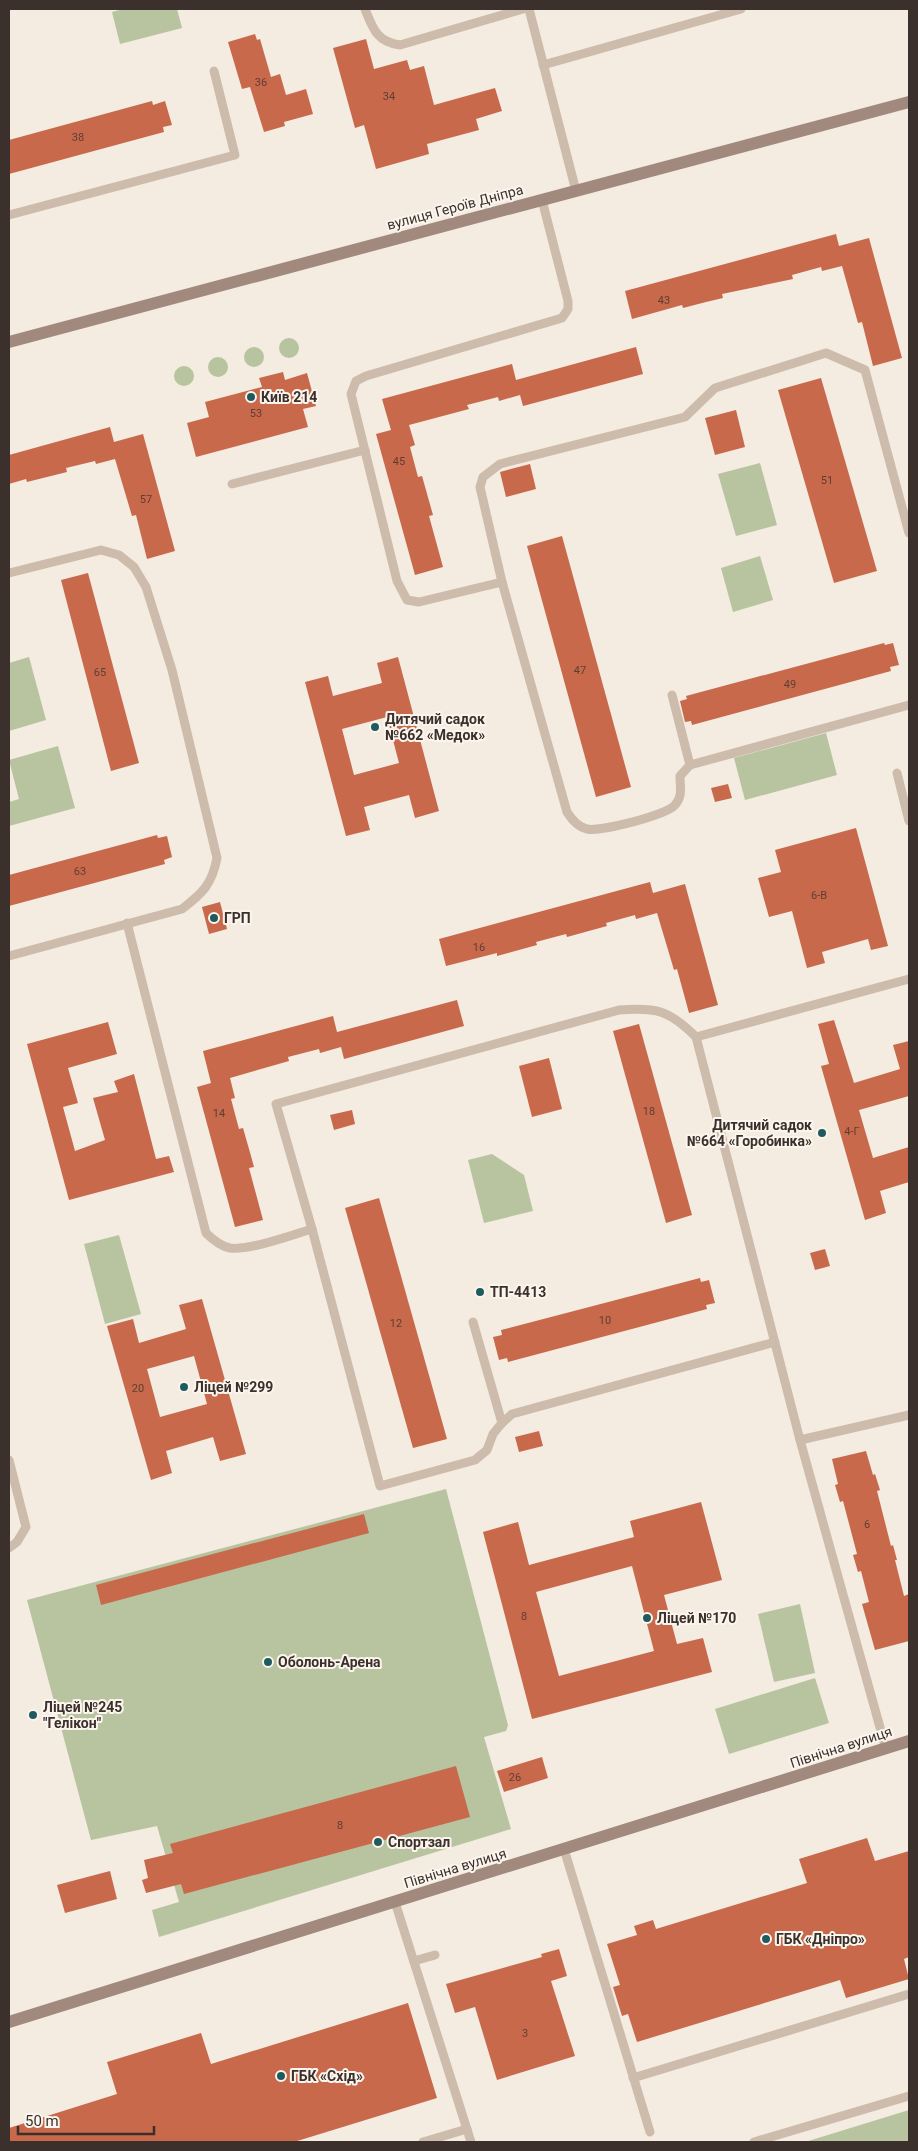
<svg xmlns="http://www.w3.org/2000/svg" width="918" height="2151" font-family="Roboto,sans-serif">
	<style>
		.green { fill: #b8c4a0 }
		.building { fill: #c8694b; fill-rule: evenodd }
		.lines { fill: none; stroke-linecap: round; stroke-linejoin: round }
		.lane { stroke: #cdbbac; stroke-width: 9 }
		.secondary { stroke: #a18a7d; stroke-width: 12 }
		.poi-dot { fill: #1f5a5e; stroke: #fbf5ee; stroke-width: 2 }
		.labels { text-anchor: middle; stroke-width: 4; stroke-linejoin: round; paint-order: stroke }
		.number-label { font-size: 11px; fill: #5e3e33 }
		.street-label { font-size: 14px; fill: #3b302b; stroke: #fbf5ee }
		.poi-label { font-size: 14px; font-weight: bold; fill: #3b302b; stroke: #fbf5ee; text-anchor: start }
	</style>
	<rect width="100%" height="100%" fill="#f4ebe1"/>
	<g class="green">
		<polygon points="123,9 177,9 182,28 120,44 112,12"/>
		<circle cx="289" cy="348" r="10"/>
		<circle cx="254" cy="357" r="10"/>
		<circle cx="218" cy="367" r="10"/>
		<circle cx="184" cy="376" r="10"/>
		<polygon points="760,463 777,525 736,536 718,474"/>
		<polygon points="760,556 773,600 733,612 721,568"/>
		<polygon points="29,657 46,720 9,731 9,663"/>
		<polygon points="826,733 837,775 745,800 734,758"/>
		<polygon points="58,746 75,808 9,826 9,802 19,799 9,760"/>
		<polygon points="492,1154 524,1175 533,1211 484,1223 468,1160"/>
		<polygon points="119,1235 141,1314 105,1324 84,1244"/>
		<polygon points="446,1489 508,1725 506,1731 484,1737 511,1829 159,1937 152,1910 179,1902 157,1826 91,1840 27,1600"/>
		<polygon points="800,1604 815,1673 774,1682 758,1614"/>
		<polygon points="815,1678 829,1723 729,1754 715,1709"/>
		<polygon points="909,2110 909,2142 805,2142"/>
	</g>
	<g class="building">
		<polygon points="255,34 257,40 260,39 271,77 280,74 286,95 306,89 313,114 284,122 285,126 264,132 250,87 242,89 228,42"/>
		<polygon points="366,39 374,69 407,60 410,70 424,66 434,105 495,88 502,111 476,119 479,130 427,144 429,154 376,169 364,125 355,128 333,48"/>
		<polygon points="152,101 153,105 165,101 172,125 163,127 164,132 9,174 9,140"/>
		<polygon points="836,234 839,246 869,238 902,358 873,366 862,322 858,323 842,266 822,271 821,267 792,275 793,279 722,294 723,298 706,302 683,308 682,305 632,319 625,291"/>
		<polygon points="636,347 643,374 523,406 520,395 499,401 498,397 467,405 469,409 409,425 415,445 410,447 418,477 422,476 433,515 429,516 443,567 415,575 376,434 391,430 382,399 512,364 516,380"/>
		<polygon points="283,372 285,380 307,373 316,406 303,409 308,427 196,457 187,423 209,417 205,402 262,387 259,378"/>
		<polygon points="821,378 877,571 834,583 778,390"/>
		<polygon points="736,410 745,447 715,455 705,418"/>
		<polygon points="110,427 114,442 143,434 175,551 147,559 136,515 132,516 115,459 96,464 95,461 66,468 67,472 27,482 26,479 9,484 9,455"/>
		<polygon points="530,464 536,489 506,497 500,472"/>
		<polygon points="562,536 631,787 596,797 527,546"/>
		<polygon points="88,573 139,763 111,771 61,580"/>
		<polygon points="884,643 885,645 893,643 899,665 890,667 891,671 692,725 691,721 685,722 680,701 687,699 686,696"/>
		<path d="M398 657 439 811 415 818 409 795 364 807 370 830 346 836 305 682 328 676 333 696 382 683 377 663ZM387 717 399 763 354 775 342 729Z"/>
		<polygon points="728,784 732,798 715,802 711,788"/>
		<polygon points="856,828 888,946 871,950 868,939 822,952 825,963 807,968 792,911 769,917 758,878 781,872 775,850"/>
		<polygon points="157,835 158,838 167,836 172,857 164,860 165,864 9,906 9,875"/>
		<polygon points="650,882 653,893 685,884 718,1005 689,1013 677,969 674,970 657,913 636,919 635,915 606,923 607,926 567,937 566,934 536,942 537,945 497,956 497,953 446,966 439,939"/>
		<polygon points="220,902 227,929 209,934 202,907"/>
		<polygon points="457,1000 464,1026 344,1059 341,1047 320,1053 319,1049 288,1057 289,1061 230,1078 235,1098 231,1099 239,1129 243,1128 251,1156 254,1167 249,1168 263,1220 235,1227 197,1087 211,1083 203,1051 333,1016 337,1032"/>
		<polygon points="834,1020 854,1083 900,1069 893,1045 909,1041 909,1096 859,1110 873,1158 909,1147 909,1182 880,1191 886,1213 865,1220 821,1066 829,1064 818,1024"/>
		<polygon points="108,1022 117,1054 68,1068 78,1103 63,1107 75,1151 105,1140 93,1098 118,1092 114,1081 134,1074 156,1159 169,1156 174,1172 69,1200 27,1044"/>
		<polygon points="639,1024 692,1215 666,1223 613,1031"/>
		<polygon points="549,1058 562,1109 532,1117 519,1066"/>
		<polygon points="352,1110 355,1124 334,1130 330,1115"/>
		<polygon points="379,1198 447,1439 413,1448 345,1208"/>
		<polygon points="825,1249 830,1266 815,1270 810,1253"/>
		<polygon points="700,1278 701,1282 709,1280 715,1303 706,1305 707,1309 508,1362 507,1358 499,1360 493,1337 502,1335 501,1330"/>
		<path d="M202 1299 246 1454 220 1461 213 1437 166 1451 172 1473 151 1480 107 1326 133 1319 139 1343 186 1329 179 1305ZM194 1356 207 1404 160 1417 147 1369Z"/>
		<polygon points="539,1431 543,1446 519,1452 515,1437"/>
		<polygon points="866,1451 873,1475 875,1474 880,1490 877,1491 891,1546 893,1545 897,1560 895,1560 904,1596 909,1594 909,1641 875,1650 862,1604 869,1602 861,1571 858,1572 853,1555 857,1554 843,1501 840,1502 835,1485 838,1484 832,1459"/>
		<path d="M701 1502 722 1580 664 1595 677 1644 703 1638 712 1672 532 1719 483 1532 518 1522 529 1565 634 1537 630 1521ZM632 1566 654 1651 559 1676 536 1592Z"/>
		<polygon points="364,1514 369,1533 101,1605 96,1585"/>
		<polygon points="542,1757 548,1778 504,1792 497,1771"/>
		<polygon points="456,1766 470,1817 184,1894 181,1884 146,1893 142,1880 148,1878 144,1860 173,1853 170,1844"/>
		<polygon points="867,1838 875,1861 909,1851 909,1957 904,1959 909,1979 846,1998 840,1980 637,2042 628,2014 622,2016 613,1987 620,1985 607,1944 637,1935 634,1926 653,1920 656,1929 807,1883 799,1859"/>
		<polygon points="110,1871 117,1899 65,1913 57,1885"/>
		<polygon points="559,1949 567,1976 551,1981 575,2056 497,2080 475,2007 455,2013 446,1984 542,1957 541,1954"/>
		<polygon points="408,2003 437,2098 294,2142 9,2142 9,2128 117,2094 107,2062 201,2033 211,2064"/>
	</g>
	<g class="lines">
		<g class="lane">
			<path d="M365 9C373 29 377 42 400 45L523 9"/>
			<polyline points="529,9 576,191"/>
			<polyline points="543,65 741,9"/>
			<polyline points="9,215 235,155 214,71"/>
			<polyline points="232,484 365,450"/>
			<path d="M909 533 865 370 826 353 715 388 685 417 500 464 483 477 480 487 502 582 567 812C572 820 578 827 587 829 600 832 667 815 675 805 683 796 680 787 680 776L690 765 909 705"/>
			<path d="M9 573 101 550 119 555 134 567 146 587 172 670 217 858C212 884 203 893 182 909L9 956"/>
			<polyline points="502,582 419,602 407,600 397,581 351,394 356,381 366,376 562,318 568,309 568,301 542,200"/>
			<polyline points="672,695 690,765"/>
			<polyline points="897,773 909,821"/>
			<path d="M127 923 206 1233C213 1240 220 1246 230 1248 248 1251 292 1235 312 1229"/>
			<polyline points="696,1037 909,979"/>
			<polyline points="473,1322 502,1423"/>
			<path d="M775 1342 512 1414 502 1423 493 1434 487 1450 475 1460 380 1486 312 1229 276 1104 619 1010C656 1007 669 1010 696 1037L800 1440 886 1749"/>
			<polyline points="800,1440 909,1415"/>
			<polyline points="9,1460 26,1527 17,1542 9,1548"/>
			<polyline points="564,1849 650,2132"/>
			<polyline points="395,1902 471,2142"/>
			<polyline points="414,1961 435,1955"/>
			<polyline points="633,2078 909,1994"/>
			<polyline points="423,2142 467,2129"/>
			<polyline points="754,2142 909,2096"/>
		</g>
		<g class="secondary">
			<polyline points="9,342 909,102"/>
			<polyline points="9,2022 909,1741"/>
		</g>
	</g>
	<g class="poi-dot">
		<circle cx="251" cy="397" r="5"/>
		<circle cx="375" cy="727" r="5"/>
		<circle cx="214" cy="918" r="5"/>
		<circle cx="822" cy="1133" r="5"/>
		<circle cx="480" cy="1292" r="5"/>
		<circle cx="184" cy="1387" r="5"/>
		<circle cx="647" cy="1618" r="5"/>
		<circle cx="268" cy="1662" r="5"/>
		<circle cx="33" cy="1715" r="5"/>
		<circle cx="378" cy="1842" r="5"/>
		<circle cx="766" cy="1939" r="5"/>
		<circle cx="281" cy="2076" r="5"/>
	</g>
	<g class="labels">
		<g class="number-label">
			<text x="261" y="86">36</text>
			<text x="389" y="100">34</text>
			<text x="78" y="141">38</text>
			<text x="664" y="304">43</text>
			<text x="256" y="417">53</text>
			<text x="399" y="465">45</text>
			<text x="827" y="484">51</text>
			<text x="146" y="503">57</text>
			<text x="580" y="674">47</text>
			<text x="100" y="676">65</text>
			<text x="790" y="688">49</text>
			<text x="80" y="875">63</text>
			<text x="819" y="899">6-В</text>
			<text x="479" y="951">16</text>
			<text x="649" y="1115">18</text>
			<text x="219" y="1117">14</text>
			<text x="852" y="1135">4-Г</text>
			<text x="605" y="1324">10</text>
			<text x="396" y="1327">12</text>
			<text x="138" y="1392">20</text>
			<text x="867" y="1528">6</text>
			<text x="524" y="1620">8</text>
			<text x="515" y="1781">26</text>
			<text x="340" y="1829">8</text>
			<text x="525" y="2037">3</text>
		</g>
		<g class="street-label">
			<text transform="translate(455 207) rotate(-15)" y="5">вулиця Героїв Дніпра</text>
			<text transform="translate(841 1747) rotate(-18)" y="5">Північна вулиця</text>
			<text transform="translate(455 1868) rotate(-17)" y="5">Північна вулиця</text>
		</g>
		<g class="poi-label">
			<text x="261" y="402">Київ 214</text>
			<text x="385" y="724">Дитячий садок<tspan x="385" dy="16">№662 «Медок»</tspan></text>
			<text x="224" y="923">ГРП</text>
			<text x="812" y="1130" text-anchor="end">Дитячий садок<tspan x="812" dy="16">№664 «Горобинка»</tspan></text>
			<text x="490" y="1297">ТП-4413</text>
			<text x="194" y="1392">Ліцей №299</text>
			<text x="657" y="1623">Ліцей №170</text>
			<text x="278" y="1667">Оболонь-Арена</text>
			<text x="43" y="1712">Ліцей №245<tspan x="43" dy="16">"Гелікон"</tspan></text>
			<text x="388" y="1847">Спортзал</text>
			<text x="776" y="1944">ГБК «Дніпро»</text>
			<text x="291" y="2081">ГБК «Схід»</text>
		</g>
	</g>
	<rect width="918" height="2151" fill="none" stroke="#3b302b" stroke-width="20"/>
	<path d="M18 2126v8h136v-8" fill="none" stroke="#3b302b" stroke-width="2.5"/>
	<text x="25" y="2126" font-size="15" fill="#3b302b" stroke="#fbf5ee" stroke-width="4" paint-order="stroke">50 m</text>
</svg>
